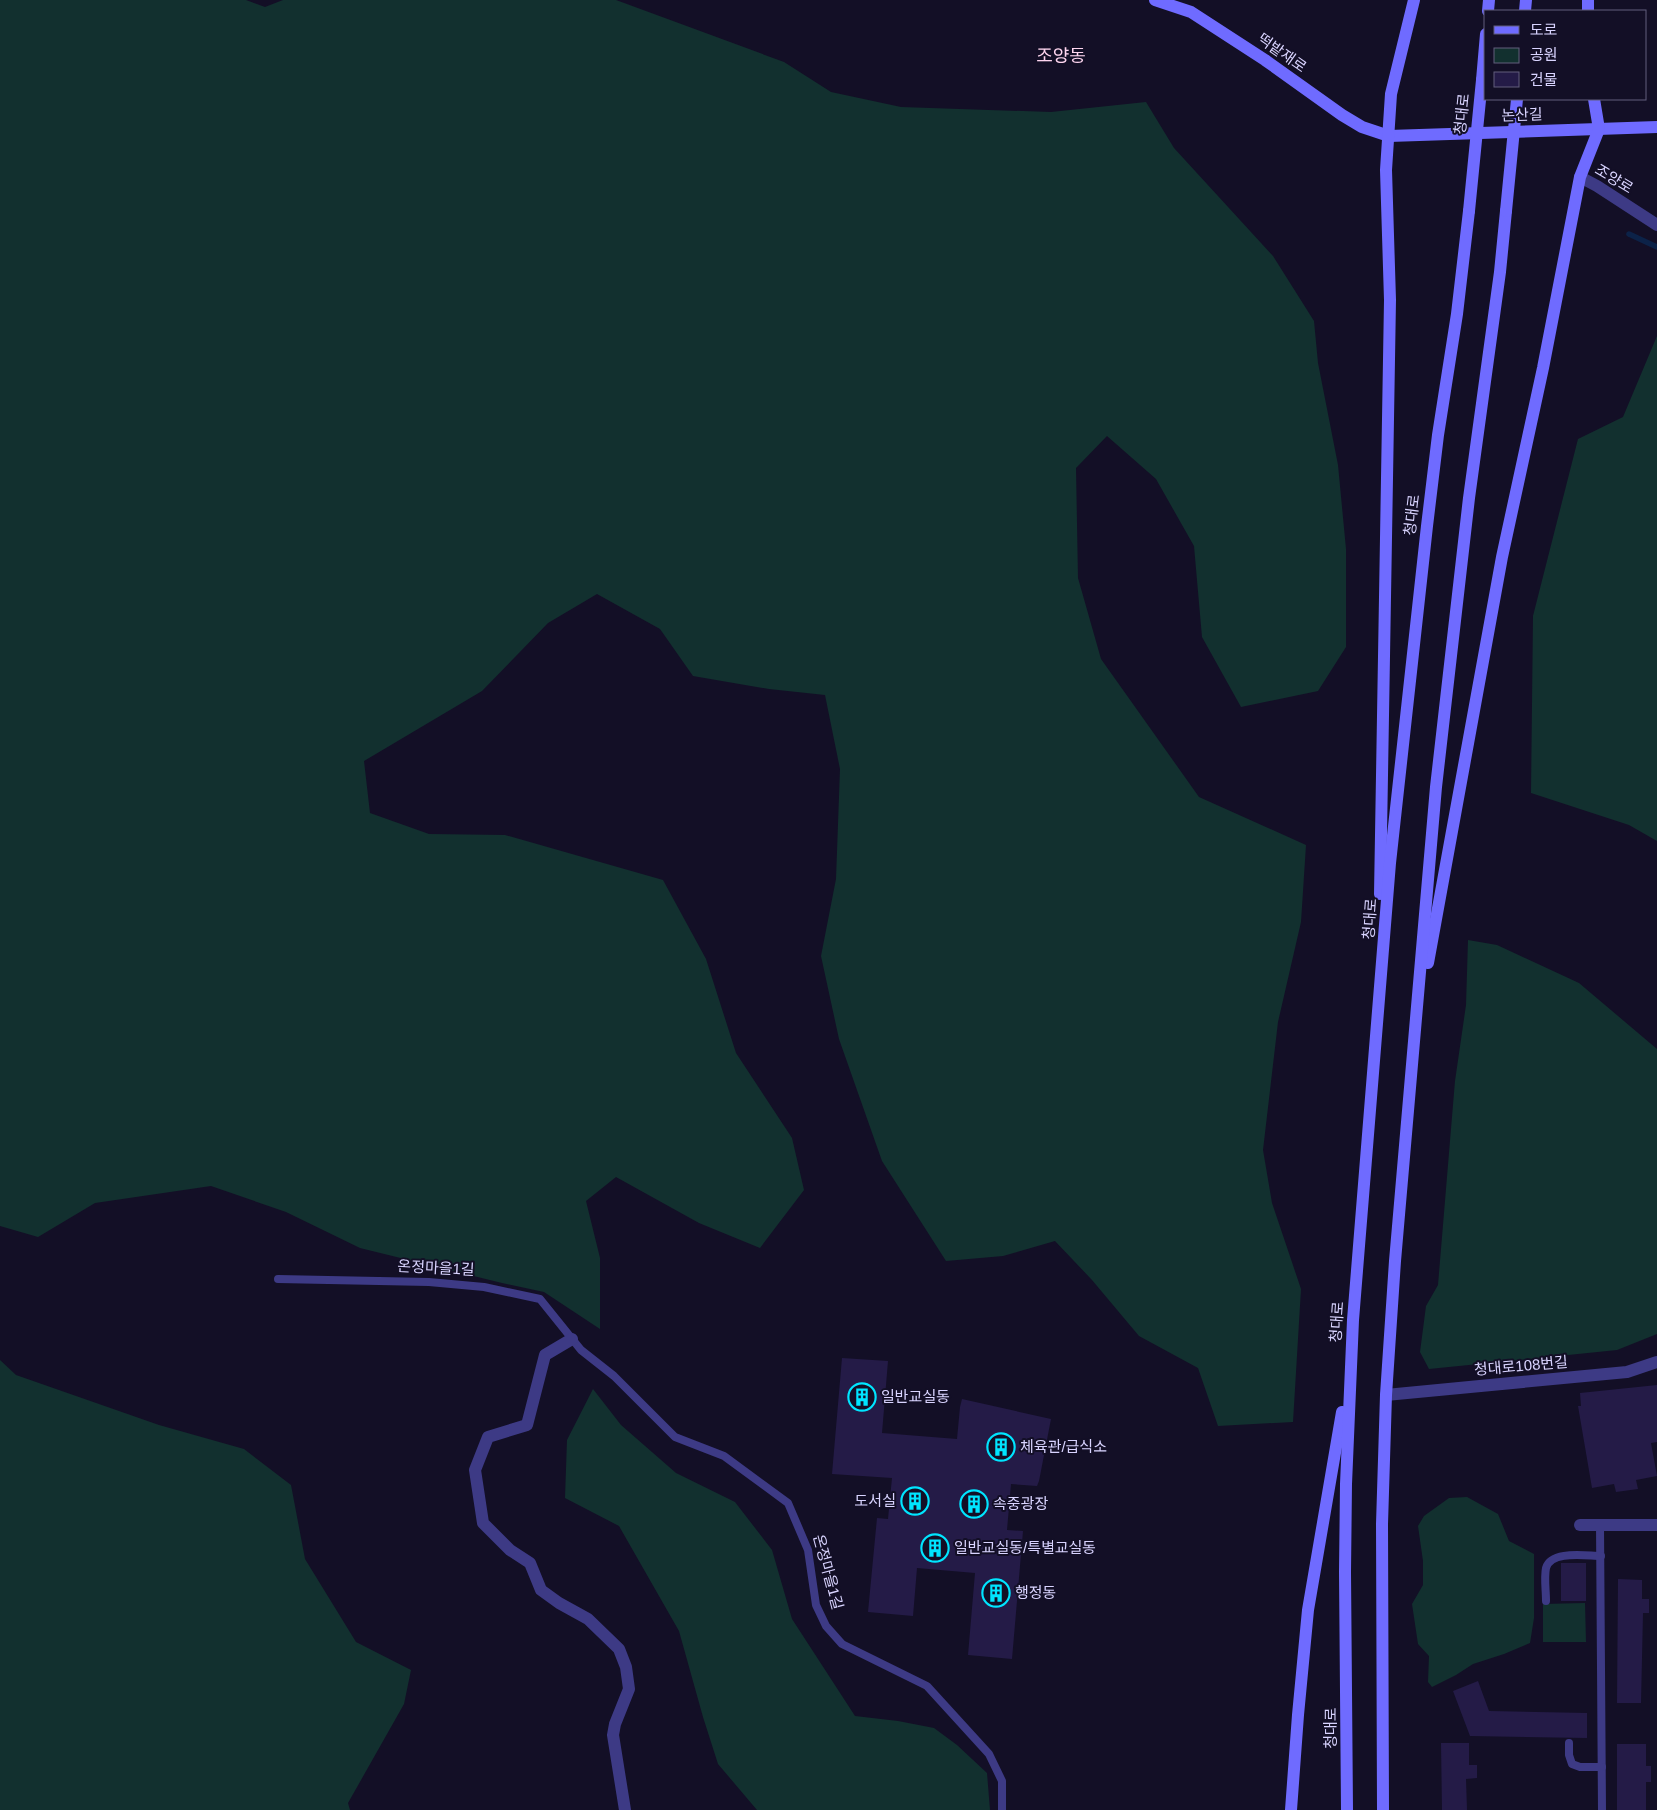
<svg xmlns="http://www.w3.org/2000/svg" width="1657" height="1810" font-family="Helvetica,'Noto Sans KR',sans-serif">
	<style>
		.green { fill: #12302f }
		.lines { fill: none; stroke-linecap: round; stroke-linejoin: round }
		.stream { stroke: #0c2248; stroke-width: 5.5 }
		.building { fill: #241b47 }
		.lane { stroke: #3d3a85; stroke-width: 8 }
		.street { stroke: #3d3a85; stroke-width: 12 }
		.secondary { stroke: #6f6bff; stroke-width: 12 }
		.secondary-bridge { stroke: #6f6bff; stroke-width: 12 }
		.labels { text-anchor: middle; stroke-width: 4; stroke-linejoin: round; paint-order: stroke }
		.street-label { font-size: 15px; fill: #d9d4ff; stroke: #130f26 }
		.poi-label { font-size: 15px; fill: #d9d4ff; stroke: #130f26; text-anchor: start }
		.quarter-label { font-size: 18px; fill: #ffd6f0; stroke: #130f26 }
	</style>
	<rect width="100%" height="100%" fill="#130f26"/>
	<g class="green">
		<polygon points="0,0 246,0 265,7 283,0 616,0 784,62 831,92 901,107 1051,112 1146,102 1174,148 1273,256 1314,321 1318,363 1338,465 1346,549 1346,647 1318,691 1241,707 1202,637 1194,546 1156,479 1107,436 1076,468 1078,578 1101,659 1199,797 1306,845 1301,922 1278,1022 1263,1150 1272,1203 1301,1289 1293,1422 1218,1426 1198,1368 1139,1336 1092,1280 1055,1241 1003,1256 946,1261 882,1161 839,1039 821,956 836,879 840,769 825,695 769,689 693,676 660,629 597,594 548,623 482,691 364,761 370,813 429,834 505,835 663,880 706,959 736,1053 792,1138 804,1190 760,1248 699,1223 616,1177 586,1201 600,1258 600,1329 544,1292 502,1283 360,1248 286,1212 211,1186 95,1203 38,1237 0,1226"/>
		<polygon points="1657,336 1657,841 1629,825 1531,793 1533,616 1578,439 1623,417"/>
		<polygon points="1468,940 1497,945 1579,983 1657,1049 1657,1334 1617,1350 1429,1369 1420,1352 1426,1306 1438,1285 1455,1081 1466,1005"/>
		<polygon points="0,1360 16,1375 159,1425 244,1449 291,1485 305,1559 356,1642 411,1670 404,1704 348,1803 350,1810 0,1810"/>
		<polygon points="593,1389 621,1425 676,1473 735,1502 772,1550 792,1619 855,1716 898,1721 934,1728 957,1745 987,1773 990,1810 757,1810 718,1764 703,1717 679,1631 619,1526 565,1498 567,1440"/>
		<polygon points="1467,1497 1498,1514 1509,1541 1534,1554 1534,1618 1530,1643 1504,1654 1473,1664 1456,1675 1432,1687 1428,1682 1429,1656 1418,1644 1412,1604 1423,1585 1423,1561 1418,1526 1424,1516 1449,1498"/>
		<polygon points="1585,1603 1586,1642 1543,1642 1543,1604"/>
	</g>
	<g class="lines">
		<polyline class="stream" points="1629,234 1657,247"/>
	</g>
	<g class="building">
		<polygon points="842,1358 888,1361 882,1433 957,1439 960,1407 962,1399 1051,1419 1039,1481 1037,1486 1011,1484 1007,1530 1023,1531 1012,1659 968,1655 975,1573 917,1568 913,1616 868,1612 877,1518 888,1519 892,1478 832,1474"/>
		<polygon points="1657,1385 1657,1442 1651,1443 1657,1476 1636,1480 1638,1489 1616,1492 1614,1484 1592,1488 1578,1406 1581,1406 1580,1393"/>
		<rect x="1561" y="1563" width="25" height="38"/>
		<polygon points="1618,1579 1642,1580 1642,1599 1649,1599 1649,1613 1643,1613 1641,1703 1617,1703"/>
		<polygon points="1478,1681 1489,1711 1587,1713 1587,1738 1470,1736 1453,1691"/>
		<polygon points="1441,1743 1469,1743 1469,1765 1477,1765 1477,1778 1466,1779 1467,1810 1442,1810"/>
		<polygon points="1617,1744 1646,1744 1646,1766 1651,1766 1651,1782 1646,1782 1646,1810 1617,1810"/>
	</g>
	<g class="lines">
		<g class="lane">
			<polyline points="278,1279 429,1282 484,1287 540,1299 581,1350 614,1376 675,1437 724,1456 788,1503 808,1550 816,1605 826,1626 842,1644 927,1686 989,1754 1002,1781 1002,1810"/>
			<polyline points="1600,1525 1602,1810"/>
			<path d="M1546 1601C1546 1590 1544 1578 1546 1568 1551 1550 1586 1556 1601 1556"/>
			<polyline points="1569,1743 1569,1755 1572,1764 1580,1767 1602,1767"/>
		</g>
		<g class="street">
			<polyline points="1580,177 1597,186 1657,225"/>
			<polyline points="572,1339 545,1355 527,1425 488,1437 475,1470 483,1523 510,1550 530,1563 541,1590 559,1603 588,1619 619,1649 626,1667 629,1689 615,1724 613,1735 625,1810"/>
			<polyline points="1386,1395 1627,1372 1657,1362"/>
			<polyline points="1580,1525 1657,1525"/>
		</g>
		<g class="secondary">
			<polyline points="1155,0 1191,12 1265,60 1342,115 1362,127 1389,136 1657,127"/>
			<polyline points="1488,11 1489,0"/>
			<polyline points="1525,11 1526,0"/>
			<polyline points="1588,11 1588,0"/>
			<polyline points="1482,80 1486,34"/>
			<polyline points="1380,894 1390,300 1386,170 1391,94 1414,0"/>
			<polyline points="1428,963 1502,557 1543,368 1580,177 1599,129 1594,99"/>
			<polyline points="1291,1810 1298,1715 1308,1610 1342,1412"/>
			<polyline points="1347,1810 1345,1572 1346,1484 1353,1320 1390,863 1427,526 1438,435 1457,314 1469,211"/>
			<polyline points="1383,1810 1382,1524 1386,1395 1395,1261 1436,787 1469,498 1500,272 1506,211"/>
		</g>
		<g class="secondary-bridge">
			<polyline points="1469,211 1482,80"/>
			<polyline points="1506,211 1517,99"/>
		</g>
	</g>
	<defs>
		<g id="building-ring" transform="scale(1.4375)"><circle r="9.5" fill="#130f26" stroke="#00e5ff" stroke-width="1.5"/><path d="M-4-6H4V6H1V3H-1V6H-4ZM-2.5-4.3h1.7v1.8h-1.7ZM.8-4.3h1.7v1.8H.8ZM-2.5-1h1.7V.8h-1.7ZM.8-1h1.7V.8H.8Z" fill="#00e5ff"/></g>
	</defs>
	<g fill-rule="evenodd">
		<use href="#building-ring" x="862" y="1397"/>
		<use href="#building-ring" x="1001" y="1447"/>
		<use href="#building-ring" x="915" y="1501"/>
		<use href="#building-ring" x="974" y="1504"/>
		<use href="#building-ring" x="935" y="1548"/>
		<use href="#building-ring" x="996" y="1593"/>
	</g>
	<g class="labels">
		<g class="street-label">
			<text transform="translate(1282 53) rotate(35)" y="5">떡밭재로</text>
			<text transform="translate(1462 114) rotate(-84)" y="5">청대로</text>
			<text transform="translate(1522 115) rotate(-2)" y="5">논산길</text>
			<text transform="translate(1614 179) rotate(31)" y="5">조양로</text>
			<text transform="translate(1412 515) rotate(-83)" y="5">청대로</text>
			<text transform="translate(1370 919) rotate(-86)" y="5">청대로</text>
			<text transform="translate(436 1268) rotate(3)" y="5">온정마을1길</text>
			<text transform="translate(1337 1322) rotate(-86)" y="5">청대로</text>
			<text transform="translate(1521 1366) rotate(-5)" y="5">청대로108번길</text>
			<text transform="translate(828 1572) rotate(75)" y="5">온정마을1길</text>
			<text transform="translate(1331 1728) rotate(-90)" y="5">청대로</text>
		</g>
		<g class="poi-label">
			<text x="881" y="1402">일반교실동</text>
			<text x="1020" y="1452">체육관/급식소</text>
			<text x="896" y="1506" text-anchor="end">도서실</text>
			<text x="993" y="1509">속중광장</text>
			<text x="954" y="1553">일반교실동/특별교실동</text>
			<text x="1015" y="1598">행정동</text>
		</g>
		<g class="quarter-label">
			<text x="1061" y="62">조양동</text>
		</g>
	</g>
	<rect x="1484" y="10" width="162" height="90" fill="#130f26" stroke="#625e7d"/>
	<rect x="1494" y="26" width="25" height="8" fill="#6f6bff" stroke="#625e7d"/>
	<text x="1530" y="35" font-size="15" fill="#d9d4ff">도로</text>
	<rect x="1494" y="48" width="25" height="15" fill="#12302f" stroke="#625e7d"/>
	<text x="1530" y="60" font-size="15" fill="#d9d4ff">공원</text>
	<rect x="1494" y="72" width="25" height="15" fill="#241b47" stroke="#625e7d"/>
	<text x="1530" y="85" font-size="15" fill="#d9d4ff">건물</text>
</svg>
